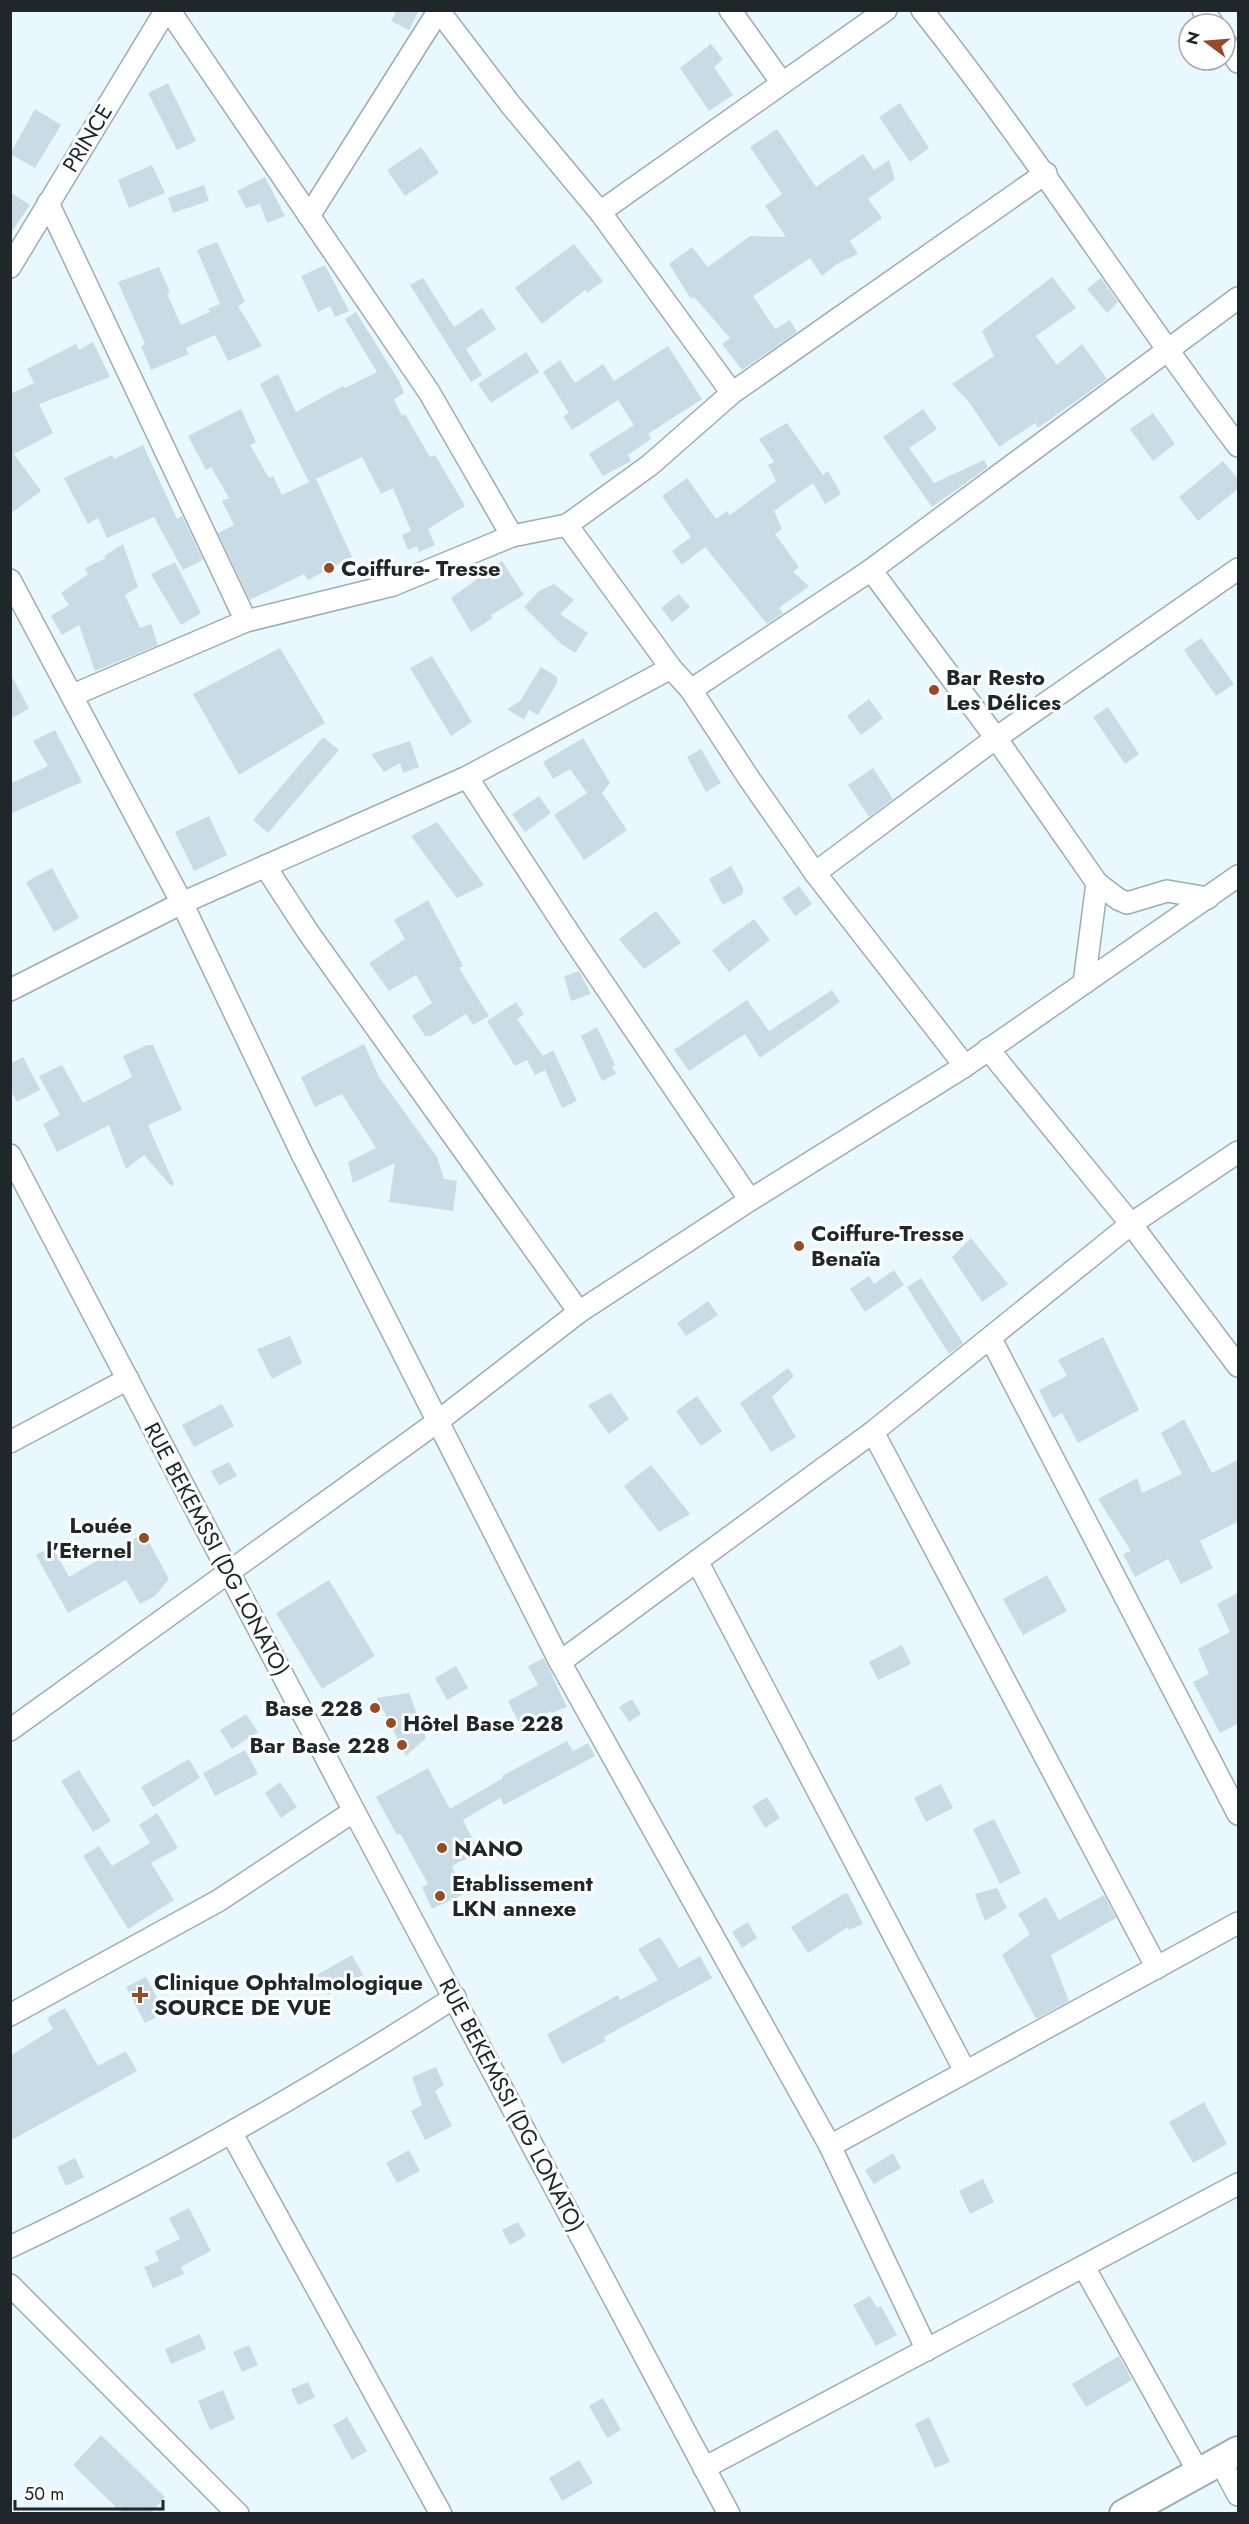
<svg xmlns="http://www.w3.org/2000/svg" width="1249" height="2524" font-family="Jost,sans-serif">
	<style>
		.building { fill: #c9dbe4 }
		.lines { fill: none; stroke-linecap: round; stroke-linejoin: round }
		.street-casing { stroke: #9cadb5; stroke-width: 24 }
		.secondary-casing { stroke: #9cadb5; stroke-width: 32 }
		.street { stroke: #fff; stroke-width: 21 }
		.secondary { stroke: #fff; stroke-width: 28 }
		.poi-dot { fill: #934b28; stroke: #fff; stroke-width: 2 }
		.labels { text-anchor: middle; stroke-width: 6; stroke-linejoin: round; paint-order: stroke }
		.street-label { font-size: 22px; fill: #20272a; stroke: #fff }
		.poi-label { font-size: 22px; font-weight: bold; fill: #20272a; stroke: #fff; text-anchor: start }
	</style>
	<rect width="100%" height="100%" fill="#e9f8ff"/>
	<g class="building">
		<polygon points="397,10 419,10 409,30 391,21"/>
		<polygon points="711,44 723,59 714,67 733,95 709,111 680,68"/>
		<polygon points="168,83 196,141 177,150 148,93"/>
		<polygon points="900,103 929,148 910,162 879,117"/>
		<polygon points="35,109 61,125 35,168 10,154"/>
		<polygon points="777,129 816,187 863,154 874,170 889,160 895,179 868,199 882,218 850,241 858,254 837,264 822,276 810,258 753,296 775,329 790,320 797,332 742,370 722,344 730,338 694,297 691,299 669,264 692,247 708,267 750,236 786,237 765,206 782,194 750,147"/>
		<polygon points="421,147 439,173 405,196 387,170"/>
		<polygon points="152,165 165,193 129,208 118,180"/>
		<polygon points="265,177 285,216 267,223 260,204 246,208 237,191"/>
		<polygon points="204,185 209,201 173,213 168,198"/>
		<polygon points="10,192 30,205 10,234"/>
		<polygon points="217,242 245,302 238,306 262,346 228,361 215,335 186,348 189,354 151,370 141,346 145,344 118,282 159,267 170,292 167,294 181,325 210,312 208,309 220,304 197,250"/>
		<polygon points="574,244 603,281 587,293 585,290 542,324 515,288"/>
		<polygon points="325,265 349,311 335,317 330,306 318,312 301,276"/>
		<polygon points="1052,277 1076,308 1036,336 1057,365 1082,344 1107,379 1038,428 1035,423 999,447 969,402 952,384 994,356 982,331"/>
		<polygon points="423,278 454,327 482,308 496,329 466,349 482,375 471,382 410,285"/>
		<polygon points="1101,278 1118,302 1107,313 1087,289"/>
		<polygon points="356,312 399,381 404,393 394,399 402,416 405,414 430,457 435,455 465,506 428,529 435,545 419,552 417,546 408,550 402,535 411,531 393,488 381,494 362,457 316,479 352,557 308,580 304,574 250,600 218,533 234,525 222,501 229,498 211,467 206,470 188,436 241,409 256,442 250,445 269,478 273,476 282,495 309,482 260,384 278,374 296,412 343,386 345,388 377,372 345,319"/>
		<polygon points="93,342 110,377 39,404 53,433 14,454 41,491 10,514 10,394 34,383 27,369 76,344 79,350"/>
		<polygon points="668,346 702,399 648,434 651,439 628,455 631,461 603,476 589,454 634,425 618,400 572,430 563,416 569,413 543,372 560,360 575,383 603,364 614,381"/>
		<polygon points="526,352 539,372 491,403 478,384"/>
		<polygon points="923,409 937,429 909,448 934,483 984,460 988,467 932,507 883,437"/>
		<polygon points="1153,413 1175,444 1153,461 1130,429"/>
		<polygon points="787,423 823,475 828,471 841,494 825,504 813,483 774,511 782,529 775,534 799,567 793,572 809,586 779,608 783,613 767,624 705,547 682,565 672,551 691,537 662,496 687,478 716,519 727,511 730,515 776,481 768,465 774,462 759,439"/>
		<polygon points="143,445 177,519 182,516 203,560 183,570 154,517 107,538 98,518 88,524 64,478 112,455 114,459"/>
		<polygon points="1223,461 1239,480 1239,488 1198,521 1179,497"/>
		<polygon points="123,544 138,587 125,595 140,628 151,624 158,645 95,671 79,625 62,635 51,616 69,605 61,593 88,574 85,568 106,558 104,556"/>
		<polygon points="502,561 524,595 491,615 493,618 471,632 451,598"/>
		<polygon points="175,562 201,613 181,625 151,574"/>
		<polygon points="554,584 574,600 560,614 588,633 575,653 559,642 524,607 539,591"/>
		<polygon points="679,594 690,607 672,622 661,608"/>
		<polygon points="1201,638 1234,684 1216,696 1184,650"/>
		<polygon points="280,648 325,723 239,775 193,694"/>
		<polygon points="432,656 472,722 451,736 410,668"/>
		<polygon points="541,667 557,677 557,683 538,715 529,710 524,720 507,709 520,701"/>
		<polygon points="10,673 29,709 10,719"/>
		<polygon points="869,699 883,718 861,735 847,716"/>
		<polygon points="1108,707 1139,754 1125,764 1093,717"/>
		<polygon points="55,730 82,782 10,814 10,784 48,766 33,741"/>
		<polygon points="323,737 339,750 268,833 253,820"/>
		<polygon points="583,738 610,783 602,793 627,830 584,860 554,815 587,793 570,769 553,779 543,762"/>
		<polygon points="410,741 419,767 403,773 400,763 384,772 371,754"/>
		<polygon points="701,749 721,783 706,792 687,757"/>
		<polygon points="873,768 893,799 869,817 848,785"/>
		<polygon points="539,796 551,813 525,832 512,814"/>
		<polygon points="209,816 227,855 194,871 175,832"/>
		<polygon points="437,822 484,885 457,898 411,836"/>
		<polygon points="731,866 743,888 743,894 723,905 709,879"/>
		<polygon points="52,868 79,918 54,932 26,882"/>
		<polygon points="799,886 812,904 795,916 782,898"/>
		<polygon points="428,900 463,966 459,968 489,1016 473,1025 466,1014 431,1036 425,1036 412,1016 432,1003 416,975 389,991 369,963 405,939 394,920"/>
		<polygon points="656,911 681,943 644,969 619,939"/>
		<polygon points="754,919 770,940 729,972 712,950"/>
		<polygon points="579,971 591,994 571,1001 564,976"/>
		<polygon points="832,990 840,1002 760,1058 745,1034 689,1071 674,1050 747,1000 769,1031"/>
		<polygon points="516,1002 524,1014 517,1019 543,1056 553,1050 577,1101 562,1108 545,1070 535,1075 527,1060 515,1066 487,1021"/>
		<polygon points="597,1027 615,1065 612,1066 616,1074 602,1081 581,1036"/>
		<polygon points="364,1044 379,1077 437,1157 444,1179 457,1181 453,1211 389,1202 395,1163 353,1183 348,1162 376,1148 342,1094 315,1107 301,1077"/>
		<polygon points="147,1045 153,1045 182,1110 148,1125 174,1184 171,1186 144,1155 126,1169 109,1125 57,1152 43,1124 60,1115 39,1076 62,1065 83,1103 132,1077 123,1056"/>
		<polygon points="23,1057 40,1090 17,1102 10,1089 10,1064"/>
		<polygon points="971,1238 1008,1284 982,1302 952,1257"/>
		<polygon points="894,1270 904,1285 865,1312 850,1289 869,1276 874,1284"/>
		<polygon points="921,1278 963,1343 949,1354 907,1287"/>
		<polygon points="708,1301 718,1315 686,1336 677,1323"/>
		<polygon points="290,1336 302,1363 272,1379 257,1349"/>
		<polygon points="1103,1337 1139,1410 1078,1443 1062,1413 1053,1418 1039,1390 1067,1376 1058,1360"/>
		<polygon points="788,1368 794,1376 772,1397 796,1437 771,1452 740,1403"/>
		<polygon points="611,1393 629,1419 609,1434 588,1405"/>
		<polygon points="697,1396 722,1431 701,1446 676,1411"/>
		<polygon points="222,1404 234,1426 194,1447 182,1425"/>
		<polygon points="1184,1419 1212,1473 1239,1459 1239,1521 1200,1541 1213,1568 1181,1584 1168,1559 1135,1577 1123,1554 1131,1551 1098,1499 1137,1478 1142,1493 1182,1474 1161,1433"/>
		<polygon points="229,1462 237,1476 219,1485 211,1471"/>
		<polygon points="651,1465 690,1514 659,1532 624,1486"/>
		<polygon points="144,1533 169,1579 155,1596 140,1604 126,1580 68,1613 36,1555 52,1546 69,1577"/>
		<polygon points="1047,1575 1067,1611 1023,1635 1003,1599"/>
		<polygon points="329,1580 375,1656 322,1689 276,1613"/>
		<polygon points="1239,1592 1239,1723 1220,1733 1193,1682 1209,1674 1198,1649 1230,1632 1217,1604"/>
		<polygon points="902,1645 911,1664 878,1680 869,1662"/>
		<polygon points="544,1658 567,1707 552,1713 551,1711 521,1727 508,1701 538,1685 528,1666"/>
		<polygon points="456,1666 468,1688 447,1700 435,1678"/>
		<polygon points="409,1693 426,1738 406,1756 377,1698"/>
		<polygon points="632,1699 641,1714 629,1722 619,1707"/>
		<polygon points="246,1714 258,1732 232,1749 220,1730"/>
		<polygon points="567,1741 573,1751 588,1743 595,1756 504,1805 500,1798 463,1820 479,1852 452,1866 464,1894 432,1909 422,1887 428,1884 400,1833 397,1835 376,1797 428,1768 450,1809 503,1778 502,1776"/>
		<polygon points="245,1750 258,1774 215,1796 203,1773"/>
		<polygon points="189,1759 200,1778 153,1807 141,1787"/>
		<polygon points="79,1770 111,1821 93,1832 61,1781"/>
		<polygon points="280,1782 297,1807 281,1818 265,1793"/>
		<polygon points="941,1784 953,1808 926,1822 914,1798"/>
		<polygon points="767,1797 780,1818 765,1828 752,1806"/>
		<polygon points="157,1813 178,1848 151,1863 174,1900 128,1929 83,1856 99,1846 112,1866 150,1843 139,1825"/>
		<polygon points="994,1819 1021,1873 1000,1884 973,1829"/>
		<polygon points="997,1888 1007,1908 985,1921 975,1894"/>
		<polygon points="845,1893 848,1894 863,1924 849,1930 848,1927 808,1953 791,1927"/>
		<polygon points="1104,1895 1116,1918 1051,1955 1069,2001 1036,2019 1002,1955 1030,1934 1018,1914 1046,1897 1059,1920"/>
		<polygon points="748,1922 757,1938 742,1948 732,1932"/>
		<polygon points="660,1937 679,1968 700,1956 712,1978 604,2037 606,2041 562,2064 547,2034 618,1995 620,2000 658,1980 638,1949"/>
		<polygon points="352,1955 363,1975 328,1995 317,1975"/>
		<polygon points="146,1977 165,2013 145,2023 126,1987"/>
		<polygon points="65,2008 98,2066 126,2051 137,2071 10,2141 10,2056 53,2029 47,2018"/>
		<polygon points="436,2067 444,2085 435,2091 452,2126 425,2140 411,2111 422,2105 412,2077"/>
		<polygon points="1204,2102 1227,2144 1193,2163 1169,2122"/>
		<polygon points="409,2150 420,2171 397,2183 386,2163"/>
		<polygon points="893,2153 901,2168 874,2184 865,2170"/>
		<polygon points="75,2158 84,2177 66,2186 57,2167"/>
		<polygon points="983,2179 994,2202 970,2214 959,2191"/>
		<polygon points="189,2208 211,2251 181,2267 184,2274 153,2288 144,2267 159,2261 155,2251 180,2239 169,2218"/>
		<polygon points="518,2222 526,2236 510,2245 502,2230"/>
		<polygon points="870,2296 877,2308 881,2306 897,2335 876,2346 853,2305"/>
		<polygon points="200,2334 206,2349 171,2364 165,2349"/>
		<polygon points="249,2345 258,2365 242,2372 233,2352"/>
		<polygon points="1119,2356 1132,2380 1086,2407 1072,2384"/>
		<polygon points="308,2382 315,2397 298,2405 291,2389"/>
		<polygon points="223,2390 235,2419 210,2430 198,2401"/>
		<polygon points="603,2398 621,2430 607,2438 589,2406"/>
		<polygon points="347,2417 367,2451 352,2460 333,2425"/>
		<polygon points="929,2417 950,2462 935,2468 915,2424"/>
		<polygon points="101,2435 165,2497 150,2514 123,2514 73,2465"/>
		<polygon points="579,2460 593,2483 562,2501 549,2478"/>
	</g>
	<g class="lines">
		<g class="street-casing">
			<g id="street">
				<polyline points="169,10 429,392 512,536"/>
				<polyline points="730,10 782,83"/>
				<path d="M922 10C1034 151 1130 303 1238 446"/>
				<polyline points="1203,10 1213,24"/>
				<polyline points="439,11 510,104 600,212 732,393"/>
				<polyline points="1225,42 1238,62"/>
				<polyline points="48,203 246,621"/>
				<polyline points="600,212 886,10"/>
				<polyline points="309,216 439,10"/>
				<polyline points="10,267 166,10"/>
				<polyline points="567,525 671,668 691,690 750,780 815,873 965,1066"/>
				<polyline points="871,570 996,738 1097,883 1084,983"/>
				<polyline points="10,580 182,903 301,1152 560,1662 830,2146 927,2350"/>
				<polyline points="691,690 871,570 1238,298"/>
				<polyline points="73,695 246,621 393,585 512,536 567,525 650,465 732,393 1046,173"/>
				<polyline points="467,777 571,936 750,1200"/>
				<polyline points="265,866 308,932 579,1312"/>
				<polyline points="815,873 996,738 1238,569"/>
				<polyline points="1097,883 1118,899 1127,903 1167,891 1208,898"/>
				<polyline points="10,990 182,903 467,777 671,668"/>
				<polyline points="988,1049 1131,1224 1238,1366"/>
				<polyline points="10,1155 354,1811 729,2514"/>
				<polyline points="991,1339 1238,1814"/>
				<polyline points="873,1432 1157,1968"/>
				<polyline points="10,1442 128,1379"/>
				<polyline points="560,1662 697,1561"/>
				<polyline points="10,1730 437,1422 579,1312 750,1200 965,1066 1238,876"/>
				<polyline points="10,2015 218,1901 354,1811"/>
				<polyline points="965,2071 697,1561 873,1432 1131,1224 1238,1152"/>
				<polyline points="232,2134 441,2514"/>
				<polyline points="830,2146 1238,1923"/>
				<path d="M10 2247C165 2174 312 2089 455 1997"/>
				<polyline points="1084,2267 1199,2473"/>
				<polyline points="10,2285 238,2514"/>
				<polyline points="1220,2461 1238,2495"/>
				<polyline points="704,2468 1238,2184"/>
			</g>
		</g>
		<g class="secondary-casing">
			<polyline id="secondary" points="1124,2514 1238,2451"/>
		</g>
		<use href="#street" class="street"/>
		<use href="#secondary" class="secondary"/>
	</g>
	<g class="poi-dot">
		<circle cx="329" cy="568" r="6"/>
		<circle cx="934" cy="690" r="6"/>
		<circle cx="799" cy="1246" r="6"/>
		<circle cx="144" cy="1538" r="6"/>
		<circle cx="375" cy="1708" r="6"/>
		<circle cx="391" cy="1723" r="6"/>
		<circle cx="402" cy="1745" r="6"/>
		<circle cx="442" cy="1848" r="6"/>
		<circle cx="440" cy="1896" r="6"/>
		<path d="M137 1986h6v6h6v6h-6v6h-6v-6h-6v-6h6z"/>
	</g>
	<g class="labels">
		<g class="street-label">
			<text transform="translate(87 138) rotate(-59)" y="8">PRINCE</text>
			<text transform="translate(217 1549) rotate(62)" y="8">RUE BEKEMSSI (DG LONATO)</text>
			<text transform="translate(512 2105) rotate(62)" y="8">RUE BEKEMSSI (DG LONATO)</text>
		</g>
		<g class="poi-label">
			<text x="341" y="576">Coiffure- Tresse</text>
			<text x="946" y="685">Bar Resto<tspan x="946" dy="25">Les Délices</tspan></text>
			<text x="811" y="1241">Coiffure-Tresse<tspan x="811" dy="25">Benaïa</tspan></text>
			<text x="132" y="1533" text-anchor="end">Louée<tspan x="132" dy="25">l'Eternel</tspan></text>
			<text x="363" y="1716" text-anchor="end">Base 228</text>
			<text x="403" y="1731">Hôtel Base 228</text>
			<text x="390" y="1753" text-anchor="end">Bar Base 228</text>
			<text x="454" y="1856">NANO</text>
			<text x="452" y="1891">Etablissement<tspan x="452" dy="25">LKN annexe</tspan></text>
			<text x="154" y="1990">Clinique Ophtalmologique<tspan x="154" dy="25">SOURCE DE VUE</tspan></text>
		</g>
	</g>
	<rect width="1249" height="2524" fill="none" stroke="#20272a" stroke-width="24"/>
	<g transform="translate(1207 42) rotate(286)"><circle r="28" fill="#ffffff" stroke="#a6a9aa" stroke-width="1.5"/>
	<path d="M0-4.5L10 22L0 15L-10 22Z" fill="#934b28"/>
	<text y="-9" font-size="16" font-weight="bold" text-anchor="middle" fill="#20272a">N</text>
	</g>
	<path d="M15 2500v9h148v-9" fill="none" stroke="#20272a" stroke-width="3"/>
	<text x="24" y="2500" font-size="18" fill="#20272a" stroke="#ffffff" stroke-width="4.5" paint-order="stroke">50 m</text>
</svg>
